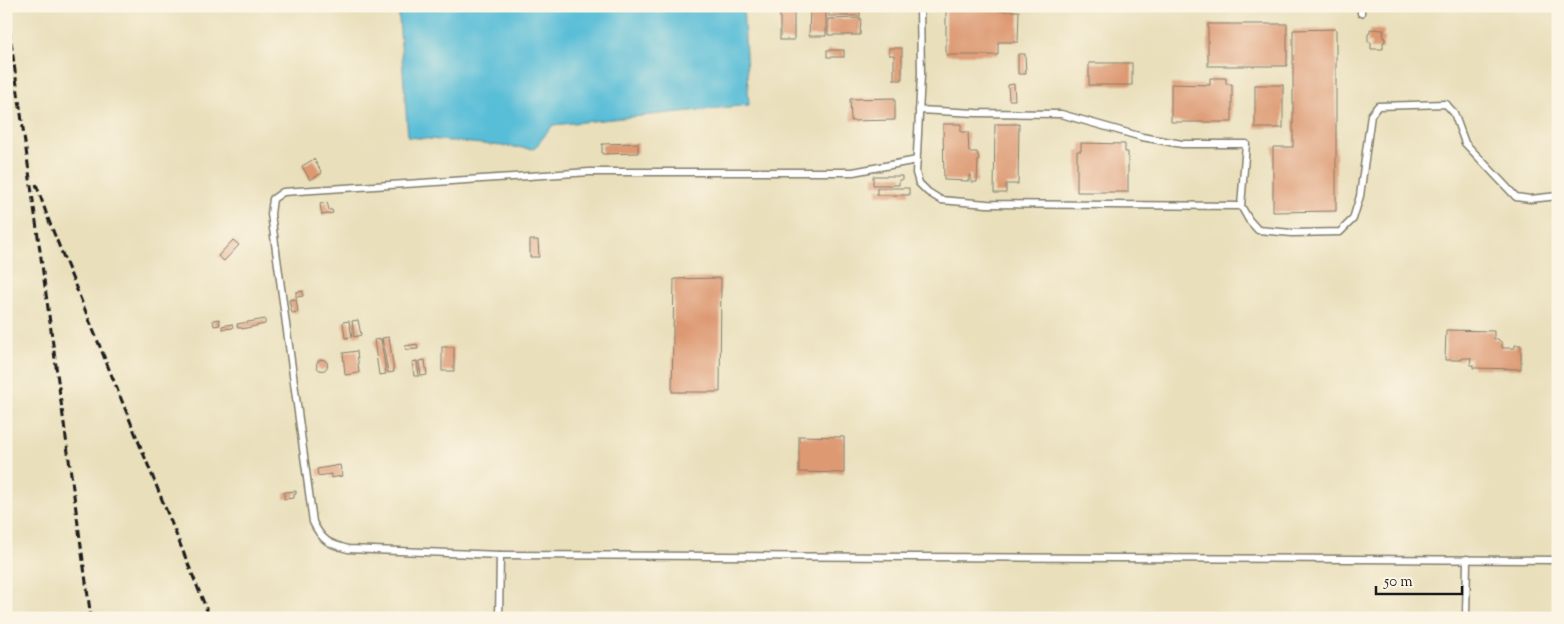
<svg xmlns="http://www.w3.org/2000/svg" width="1564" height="624" font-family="'Sorts Mill Goudy',serif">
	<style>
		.water { fill: #59bdd7; stroke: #3a6c7a }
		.building { fill: #dd9972 }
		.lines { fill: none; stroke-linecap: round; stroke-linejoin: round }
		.service-casing { stroke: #827e6c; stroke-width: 9 }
		.service { stroke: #fff; stroke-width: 6 }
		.rail { stroke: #1c1c1c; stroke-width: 3; stroke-dasharray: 8 4; stroke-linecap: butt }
	</style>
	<rect width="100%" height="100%" fill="#fcf5e5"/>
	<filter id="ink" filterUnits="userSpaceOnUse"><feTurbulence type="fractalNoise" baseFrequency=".02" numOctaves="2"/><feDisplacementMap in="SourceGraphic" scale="10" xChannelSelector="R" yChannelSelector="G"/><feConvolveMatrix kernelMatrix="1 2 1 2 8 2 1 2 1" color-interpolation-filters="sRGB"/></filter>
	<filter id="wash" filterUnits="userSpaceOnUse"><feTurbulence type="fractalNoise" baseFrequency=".0096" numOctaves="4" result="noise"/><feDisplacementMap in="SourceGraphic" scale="20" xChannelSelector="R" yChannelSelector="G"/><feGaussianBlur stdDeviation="1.12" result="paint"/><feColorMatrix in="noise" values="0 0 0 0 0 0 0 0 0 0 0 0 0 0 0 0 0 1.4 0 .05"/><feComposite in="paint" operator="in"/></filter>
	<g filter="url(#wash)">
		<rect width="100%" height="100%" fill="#e9dfbb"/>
		<polygon class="water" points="398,6 743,6 749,105 553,125 534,149 408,137"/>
		<g id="blocks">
			<g class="building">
				<rect x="829" y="6" width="31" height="10"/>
				<polygon points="946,6 998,6 998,11 1019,11 1018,42 998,42 998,55 946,55"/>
				<polygon points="810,8 826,9 826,36 809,36"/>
				<rect x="780" y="12" width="14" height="28"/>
				<polygon points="861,18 860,35 828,35 828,19"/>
				<rect x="1208" y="24" width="79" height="42"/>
				<polygon points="1336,29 1336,211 1273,212 1273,147 1293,147 1293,30"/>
				<polygon points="1370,29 1384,30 1383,38 1385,38 1385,42 1383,42 1383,49 1371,49 1371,42 1368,42 1368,34 1370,33"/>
				<polygon points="889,48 902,48 902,80 894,80 894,55 889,55"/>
				<rect x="827" y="50" width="17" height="7"/>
				<polygon points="1018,54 1025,54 1026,74 1018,74"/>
				<rect x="1089" y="63" width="43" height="22"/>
				<polygon points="1210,78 1226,78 1226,84 1232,84 1232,122 1171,122 1171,84 1210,85"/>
				<polygon points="1014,84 1015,100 1009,100 1008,85"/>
				<rect x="1255" y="85" width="28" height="43"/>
				<polygon points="895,98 895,120 851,121 850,99"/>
				<polygon points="943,124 961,124 961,132 968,132 969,152 977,152 979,159 978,161 977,182 971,182 971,175 969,175 969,181 944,180"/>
				<polygon points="995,124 1019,124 1018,184 1006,184 1006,193 994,193"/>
				<polygon points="638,143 638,153 602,154 602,144"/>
				<polygon points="1081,143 1125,144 1125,152 1128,152 1128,192 1077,192 1077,151 1081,151"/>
				<polygon points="314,159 322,173 310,180 302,166"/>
				<polygon points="873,176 902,176 902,180 899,180 899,185 873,185"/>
				<rect x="877" y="188" width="32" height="7"/>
				<polygon points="327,202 329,210 332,210 333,213 322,215 320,204"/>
				<polygon points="233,240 239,245 224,261 218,256"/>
				<polygon points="530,240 538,240 539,257 530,257"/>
				<polygon points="721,278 720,392 672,392 674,279"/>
				<polygon points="303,291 303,296 296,297 296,292"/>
				<polygon points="296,299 298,312 292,313 289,300"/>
				<polygon points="219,319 220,325 214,326 213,320"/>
				<polygon points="265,319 265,324 242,329 242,328 238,328 237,324"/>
				<polygon points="358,320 361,335 354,337 352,321"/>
				<polygon points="349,321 352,337 345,338 343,322"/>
				<polygon points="232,324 233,328 222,329 222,326"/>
				<polygon points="1446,330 1494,331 1494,339 1498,339 1502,343 1502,348 1515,348 1515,345 1521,345 1521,369 1473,368 1473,365 1470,365 1471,358 1462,358 1462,360 1445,360"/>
				<polygon points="389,337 394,372 388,373 382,338"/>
				<polygon points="381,339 386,374 379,375 374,340"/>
				<polygon points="417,344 418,349 406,350 405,346"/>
				<rect x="442" y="347" width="12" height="24"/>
				<polygon points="357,351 359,373 345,375 343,353"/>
				<circle cx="322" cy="365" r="5.5"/>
				<polygon points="425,360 427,375 421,376 419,361"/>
				<polygon points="417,361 419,376 414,376 412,362"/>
				<polygon points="799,436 844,437 844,473 799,472"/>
				<polygon points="340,465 342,476 331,478 331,474 318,476 317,469"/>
				<polygon points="296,491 296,494 294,494 294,498 284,499 284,492"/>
			</g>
		</g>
	</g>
	<g filter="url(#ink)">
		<use href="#blocks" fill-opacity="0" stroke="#827e6c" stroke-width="1"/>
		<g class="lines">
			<g class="service-casing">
				<g id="service">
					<polyline points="920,6 921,75 916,173 919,183 928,192 941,200 987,204 1241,206 1249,220 1258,230 1292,233 1340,232 1353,219 1360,196 1371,115 1378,106 1446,104 1454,113 1465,143 1516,197 1530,199 1558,196"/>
					<polyline points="1361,13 1361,6"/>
					<polyline points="919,110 976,113 1061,114 1142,137 1182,144 1246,144 1241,206"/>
					<path d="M917 160 853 172H590L283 192 273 199 271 214 313 522C322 541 329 544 348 549L500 555 1558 560"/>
					<polyline points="499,618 500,555"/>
					<polyline points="1466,618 1467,559"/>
				</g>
			</g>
			<use href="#service" class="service"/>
			<g class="rail">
				<polyline points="6,6 91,618"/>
				<polyline points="36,184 49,221 210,618"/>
			</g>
		</g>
	</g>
	<rect width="1564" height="624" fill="none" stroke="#fcf5e5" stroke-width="25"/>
	<path d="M1376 586v8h86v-8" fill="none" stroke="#1c1c1c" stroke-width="2.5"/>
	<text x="1384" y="586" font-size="15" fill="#1c1c1c" stroke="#fcf5e5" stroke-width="4" paint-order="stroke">50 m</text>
</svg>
